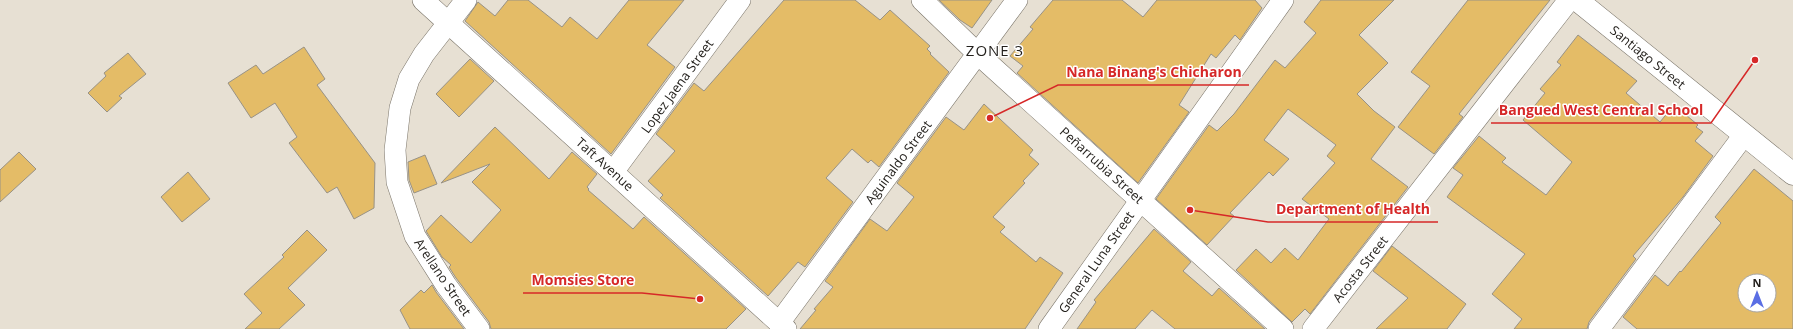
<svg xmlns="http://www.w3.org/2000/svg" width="1793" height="329" font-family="'Open Sans',sans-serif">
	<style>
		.building { fill: #e4bc67; stroke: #989286; fill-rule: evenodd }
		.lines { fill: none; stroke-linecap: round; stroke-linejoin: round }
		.minor-casing { stroke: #7b756a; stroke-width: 22 }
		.tertiary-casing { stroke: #7b756a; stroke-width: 23 }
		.minor { stroke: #fff; stroke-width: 21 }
		.tertiary { stroke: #fff; stroke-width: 22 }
		.labels { text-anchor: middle; stroke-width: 3; stroke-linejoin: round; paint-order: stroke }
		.street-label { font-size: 13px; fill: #221f1b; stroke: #fff }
		.quarter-label { font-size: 15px; letter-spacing: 1px; fill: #221f1b; stroke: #fff }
		.leader { fill: none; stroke: #d62828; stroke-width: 1.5 }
		.callout-dot { fill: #d62828; stroke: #fff; stroke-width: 1.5 }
		.callout-label { font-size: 14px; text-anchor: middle; font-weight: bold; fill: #d62828; stroke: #fff; stroke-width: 3; stroke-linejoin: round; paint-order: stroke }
	</style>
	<rect width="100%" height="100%" fill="#e7e0d3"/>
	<g class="building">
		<polygon points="508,0 528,0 562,27 570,17 597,39 629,0 684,0 647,45 675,67 611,154 465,21 478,2 495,16"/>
		<polygon points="784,0 855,0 880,20 890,10 930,46 927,49 931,53 930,54 949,72 879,167 871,160 868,163 852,149 826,178 853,202 805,267 798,262 768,296 660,198 663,195 648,181 675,151 656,134 694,83 704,91"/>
		<polygon points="939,0 992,0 972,28 960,20"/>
		<polygon points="1053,0 1122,0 1143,17 1157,0 1255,0 1262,8 1240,40 1235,35 1216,58 1211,54 1179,105 1189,112 1138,183 1017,73 1023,66 1010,56 1033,29 1030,27"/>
		<polygon points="1321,0 1394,0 1359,35 1388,63 1357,94 1374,111 1395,127 1371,159 1408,187 1310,314 1305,309 1292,322 1236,270 1256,249 1271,263 1285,248 1298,260 1329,219 1302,199 1335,163 1327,156 1336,145 1288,109 1264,140 1289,159 1273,176 1269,172 1230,213 1234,216 1207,245 1156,199 1209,125 1217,131 1234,114 1275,60 1285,68 1316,33 1304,22"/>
		<polygon points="1468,0 1550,0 1459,114 1463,117 1434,154 1398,127 1430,86 1411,72"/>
		<polygon points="1578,35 1637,81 1626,93 1660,122 1674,105 1698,125 1696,127 1703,132 1695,141 1713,156 1683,197 1633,256 1636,259 1589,322 1587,329 1514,329 1522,319 1492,294 1525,254 1447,197 1463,175 1453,168 1479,136 1506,158 1502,162 1546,195 1572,162 1523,120 1545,93 1540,89 1561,65 1557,62"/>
		<polygon points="304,47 325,79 317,85 375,163 374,208 354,219 337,187 327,193 289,143 297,137 275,103 251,118 228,83 256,65 263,74"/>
		<polygon points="128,53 146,74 119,96 122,98 107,112 88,93 106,76 104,73"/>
		<polygon points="470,59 494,81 459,117 436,94"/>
		<polygon points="984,104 1033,150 1029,155 1039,164 1023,181 1025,183 993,217 1005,227 1000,232 1036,262 1040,257 1063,273 1025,329 800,329 816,310 814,309 833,287 825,281 870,219 887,231 914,197 897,183 946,117 964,130"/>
		<polygon points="495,127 549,179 572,152 597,174 587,187 589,189 588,190 633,229 644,217 746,309 726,329 491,329 489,322 456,278 449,267 451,265 442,257 426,231 441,215 471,243 501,210 472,182 490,164 441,183"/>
		<polygon points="19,152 36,169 0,202 0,170"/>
		<polygon points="425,155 437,184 414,193 409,180 408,162"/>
		<path d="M1754 169 1793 201V329H1637L1623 317 1655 275 1668 286 1680 271 1681 272 1721 223 1715 217ZM1745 281H1769V305H1745Z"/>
		<polygon points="188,172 210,199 182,222 161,197"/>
		<polygon points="1154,229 1191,262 1183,271 1212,296 1219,288 1265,329 1175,329 1152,310 1135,329 1077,329 1096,302 1094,300"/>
		<polygon points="307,230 327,250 288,288 305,305 279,329 245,329 262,313 244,294 284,257 282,255"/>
		<polygon points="1392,246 1466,304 1447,329 1376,329 1408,298 1373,271"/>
		<polygon points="432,285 436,292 464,329 410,329 400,310 421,290 424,293"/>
	</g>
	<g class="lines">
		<g class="minor-casing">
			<g id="minor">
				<polyline points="423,0 786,329"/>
				<polyline points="466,0 424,54 409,79 400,108 395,150 397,182 415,236 446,285 479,329"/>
				<polyline points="922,0 978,54 1283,329"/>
				<polyline points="613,172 740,0"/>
				<polyline points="779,323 1017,0"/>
				<polyline points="1049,329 1283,0"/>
				<polyline points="1313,329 1569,0"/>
				<polyline points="1599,329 1744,135"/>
			</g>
		</g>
		<g class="tertiary-casing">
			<polyline id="tertiary" points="1577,0 1793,174"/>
		</g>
		<use href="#minor" class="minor"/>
		<use href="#tertiary" class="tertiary"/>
	</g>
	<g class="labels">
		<g class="street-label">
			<text transform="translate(1648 57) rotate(39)" y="5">Santiago Street</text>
			<text transform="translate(677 86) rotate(-54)" y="5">Lopez Jaena Street</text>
			<text transform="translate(898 162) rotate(-53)" y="5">Aguinaldo Street</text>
			<text transform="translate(605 164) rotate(42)" y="5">Taft Avenue</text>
			<text transform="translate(1102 165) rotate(42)" y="5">Peñarrubia Street</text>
			<text transform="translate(1096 262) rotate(-55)" y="5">General Luna Street</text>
			<text transform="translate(1360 269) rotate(-52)" y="5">Acosta Street</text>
			<text transform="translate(443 277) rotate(56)" y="5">Arellano Street</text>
		</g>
		<g class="quarter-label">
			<text x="995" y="56">ZONE 3</text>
		</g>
	</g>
	<path class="leader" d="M990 118L1058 85H1249M1755 60L1711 123H1491M1190 210L1268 222H1438M700 299L642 293H523"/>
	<g class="callout-dot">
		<circle cx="990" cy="118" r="4"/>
		<circle cx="1755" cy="60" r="4"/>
		<circle cx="1190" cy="210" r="4"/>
		<circle cx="700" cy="299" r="4"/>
	</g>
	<g class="callout-label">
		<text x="1154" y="77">Nana Binang's Chicharon</text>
		<text x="1601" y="115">Bangued West Central School</text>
		<text x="1353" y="214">Department of Health</text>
		<text x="583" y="285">Momsies Store</text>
	</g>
	<g transform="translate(1757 293)"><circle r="19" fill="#ffffff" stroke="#a7a5a4"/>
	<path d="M0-3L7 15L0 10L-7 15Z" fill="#5a6ee4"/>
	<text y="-6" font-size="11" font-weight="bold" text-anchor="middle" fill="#221f1b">N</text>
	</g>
</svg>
